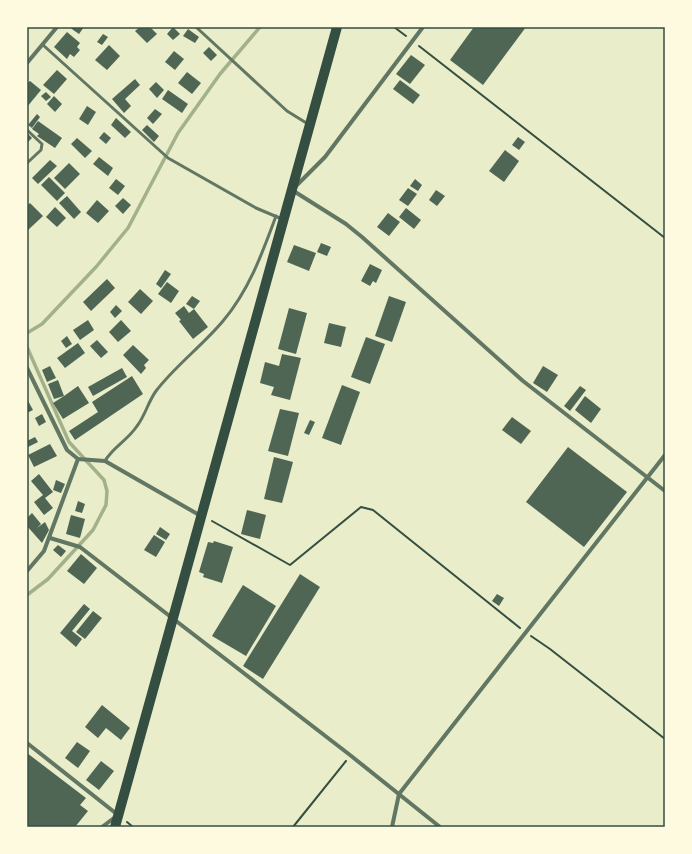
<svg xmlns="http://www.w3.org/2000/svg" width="692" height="854" font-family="'Open Sans',sans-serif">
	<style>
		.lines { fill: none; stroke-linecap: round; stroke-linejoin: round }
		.stream { stroke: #a3b18a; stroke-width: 3.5 }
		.building { fill: #4f6655 }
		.path { stroke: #344e41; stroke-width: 2 }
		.service { stroke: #617663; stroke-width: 3 }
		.minor { stroke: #617663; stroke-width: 4 }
		.primary { stroke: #344e41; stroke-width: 10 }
		.neatline { fill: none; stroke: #344e41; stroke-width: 1.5 }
	</style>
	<rect width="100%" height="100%" fill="#e9edc9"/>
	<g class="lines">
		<g class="stream">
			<polyline points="27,333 42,324 96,267 128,228 178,133 220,74 260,27"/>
			<polyline points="27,347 69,442 104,480 107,491 106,505 93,530 48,579 27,595"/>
		</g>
	</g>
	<g class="building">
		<polygon points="69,27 84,27 79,34"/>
		<polygon points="140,27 150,27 157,34 147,43 135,31"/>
		<polygon points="173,27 180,34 173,40 167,34"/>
		<polygon points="474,27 526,27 483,85 450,60"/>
		<polygon points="188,29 199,37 195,43 183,36"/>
		<polygon points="67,32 80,43 77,47 80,50 74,57 70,54 67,59 54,47"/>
		<polygon points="103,34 108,37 102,45 97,42"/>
		<polygon points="109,45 120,56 107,70 95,60"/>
		<polygon points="209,47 217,55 211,61 203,53"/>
		<polygon points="174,51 184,59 175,70 165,62"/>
		<polygon points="411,55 425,65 410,84 396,74"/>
		<polygon points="57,70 67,79 54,94 43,85"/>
		<polygon points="187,72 201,83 192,94 178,83"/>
		<polygon points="135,79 140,85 125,99 131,106 124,113 112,99"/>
		<polygon points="400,80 420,95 413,104 393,89"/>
		<polygon points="30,81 41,90 27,107 27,83"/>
		<polygon points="156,82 164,90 157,98 149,89"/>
		<polygon points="168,90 188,104 182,113 162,99"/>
		<polygon points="46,92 51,97 46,101 41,96"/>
		<polygon points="54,96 62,104 55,112 47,104"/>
		<polygon points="87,106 96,112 88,125 79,119"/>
		<polygon points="155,109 162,114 153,124 147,118"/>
		<polygon points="37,114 40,117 32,128 28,125"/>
		<polygon points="116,118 131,132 125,138 111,125"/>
		<polygon points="38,121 62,138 55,148 37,136 39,134 32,129"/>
		<polygon points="147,125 159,136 154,142 142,130"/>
		<polygon points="104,132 111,138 106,144 99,138"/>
		<polygon points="27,133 32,138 27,143"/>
		<polygon points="518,137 525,142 519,150 512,145"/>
		<polygon points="77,138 92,151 85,158 71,144"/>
		<polygon points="505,150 519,161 504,182 489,171"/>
		<polygon points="99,157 113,168 108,176 93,164"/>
		<polygon points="50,160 57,166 38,184 32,178"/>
		<polygon points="69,163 80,174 65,189 54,178"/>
		<polygon points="49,177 65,193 57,201 41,185"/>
		<polygon points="116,179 125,186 118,195 109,188"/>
		<polygon points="415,179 422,185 418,191 410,186"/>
		<polygon points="408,188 417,194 408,206 399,200"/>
		<polygon points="436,190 445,196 437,206 429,200"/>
		<polygon points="67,196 81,212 74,219 59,203"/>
		<polygon points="123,198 131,205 123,214 115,206"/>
		<polygon points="97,200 109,211 98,223 86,213"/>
		<polygon points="30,203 43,216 27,231 27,206"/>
		<polygon points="55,207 66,218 57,227 46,217"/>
		<polygon points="406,208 421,220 414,229 399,217"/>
		<polygon points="388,213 400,222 389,236 377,227"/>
		<polygon points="321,243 331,247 327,256 317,252"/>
		<polygon points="294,245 316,253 309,271 287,262"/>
		<polygon points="370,264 382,270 376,283 373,281 370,286 361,281"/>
		<polygon points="165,270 171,274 161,288 156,284"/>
		<polygon points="107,279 115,288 91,311 83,302"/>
		<polygon points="167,282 179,291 171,303 158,294"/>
		<polygon points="140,289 153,301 141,314 128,302"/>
		<polygon points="192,296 200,301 194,309 186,304"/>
		<polygon points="389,296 406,302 392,342 375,336"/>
		<polygon points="116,305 122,311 115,318 110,312"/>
		<polygon points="184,306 189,313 194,309 208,327 193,339 179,321 181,320 175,313"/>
		<polygon points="289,308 307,313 296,354 278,349"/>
		<polygon points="88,320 94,330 80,340 73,330"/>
		<polygon points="121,320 131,331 118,342 109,332"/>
		<polygon points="329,323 346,327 341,347 324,343"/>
		<polygon points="67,336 72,344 66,348 61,341"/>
		<polygon points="366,337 385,344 370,384 351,377"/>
		<polygon points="97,340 108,352 101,358 90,346"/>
		<polygon points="78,343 85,353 65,368 57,358"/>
		<polygon points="133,345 149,360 144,365 146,368 141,374 123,355"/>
		<polygon points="282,354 301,358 290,400 271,395 274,387 260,383 265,362 279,366"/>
		<polygon points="50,366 56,378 47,382 42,370"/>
		<polygon points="543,366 558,375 547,392 533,383"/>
		<polygon points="122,368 127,377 93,396 88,387"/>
		<polygon points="132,376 143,394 75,440 69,431 98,412 92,402"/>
		<polygon points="58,380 64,396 78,386 89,403 63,419 53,403 64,396 54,399 48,384"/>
		<polygon points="342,385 360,392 341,445 322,438"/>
		<polygon points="580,386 586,390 570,411 564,406"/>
		<polygon points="585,396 601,409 591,423 575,410"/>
		<polygon points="27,399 33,410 27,413"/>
		<polygon points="280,409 299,413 288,456 268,451"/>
		<polygon points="42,414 46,422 39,426 35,418"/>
		<polygon points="512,417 531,431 521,444 502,430"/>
		<polygon points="310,420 315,422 309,435 304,433"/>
		<polygon points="35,437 38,442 28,447 27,441"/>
		<polygon points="50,444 57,456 34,467 28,455"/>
		<polygon points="568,447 627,492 584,547 526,502"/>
		<polygon points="274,457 293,462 282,503 264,499"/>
		<polygon points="39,474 53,492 45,498 53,508 44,515 34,502 43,495 31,481"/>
		<polygon points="56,480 65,484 61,493 53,490"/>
		<polygon points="78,501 85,504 82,513 75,511"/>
		<polygon points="247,510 266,515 260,539 241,534"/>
		<polygon points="32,513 41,524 37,528 45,522 49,530 42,543 27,526 27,518"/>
		<polygon points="71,515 85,519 80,538 66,534"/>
		<polygon points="160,527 170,534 166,540 156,534"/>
		<polygon points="154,535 165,542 156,557 144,550"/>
		<polygon points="214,541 233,547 222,583 203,577 204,574 199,572 208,542 213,543"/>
		<polygon points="58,545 66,551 61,557 53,550"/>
		<polygon points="81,554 97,568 84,584 67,571"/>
		<polygon points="300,574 320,587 263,679 243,666"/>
		<polygon points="243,585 276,606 246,656 212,636"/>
		<polygon points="497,594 504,598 499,606 492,601"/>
		<polygon points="84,604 90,609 72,631 82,639 76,647 60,633"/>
		<polygon points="93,611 102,618 85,639 76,632"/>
		<polygon points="102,705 130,728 121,740 106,728 98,738 85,727"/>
		<polygon points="77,742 90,751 78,768 65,758"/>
		<polygon points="27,753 86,798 80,805 88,811 75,827 27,827"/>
		<polygon points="101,761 114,771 99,790 86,780"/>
	</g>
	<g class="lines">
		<g class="path">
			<polyline points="394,27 406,36"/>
			<polyline points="419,46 665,238"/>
			<polyline points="212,521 290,565 361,507 373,510 520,628"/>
			<polyline points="531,636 550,649 665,739"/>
			<polyline points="127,822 133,827"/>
			<polyline points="293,827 346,761"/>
		</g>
		<g class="service">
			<polyline points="196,27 287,111 308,124"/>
			<polyline points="43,45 168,158 256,208 282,219"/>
			<polyline points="27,130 42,144 41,150 27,163"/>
			<path d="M105 461C112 448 128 440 137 426 145 416 148 402 156 391 175 366 202 346 223 321 249 290 262 254 276 216"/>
		</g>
		<g class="minor">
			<polyline points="423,27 325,157 292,190 346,224 362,237 523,381 665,491"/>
			<polyline points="27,63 57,27"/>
			<polyline points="27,368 67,450 78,459 105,461 201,516"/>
			<polyline points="50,538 80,547 350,755 440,827"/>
			<polyline points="27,571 44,551 78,459"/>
			<polyline points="27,743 118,815 102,827"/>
			<polyline points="392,827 399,794 665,455"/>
		</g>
		<polyline class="primary" points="115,827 337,27"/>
	</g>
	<rect width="692" height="854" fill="none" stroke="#fefae0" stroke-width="56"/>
	<rect x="28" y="28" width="636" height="798" class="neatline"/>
</svg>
